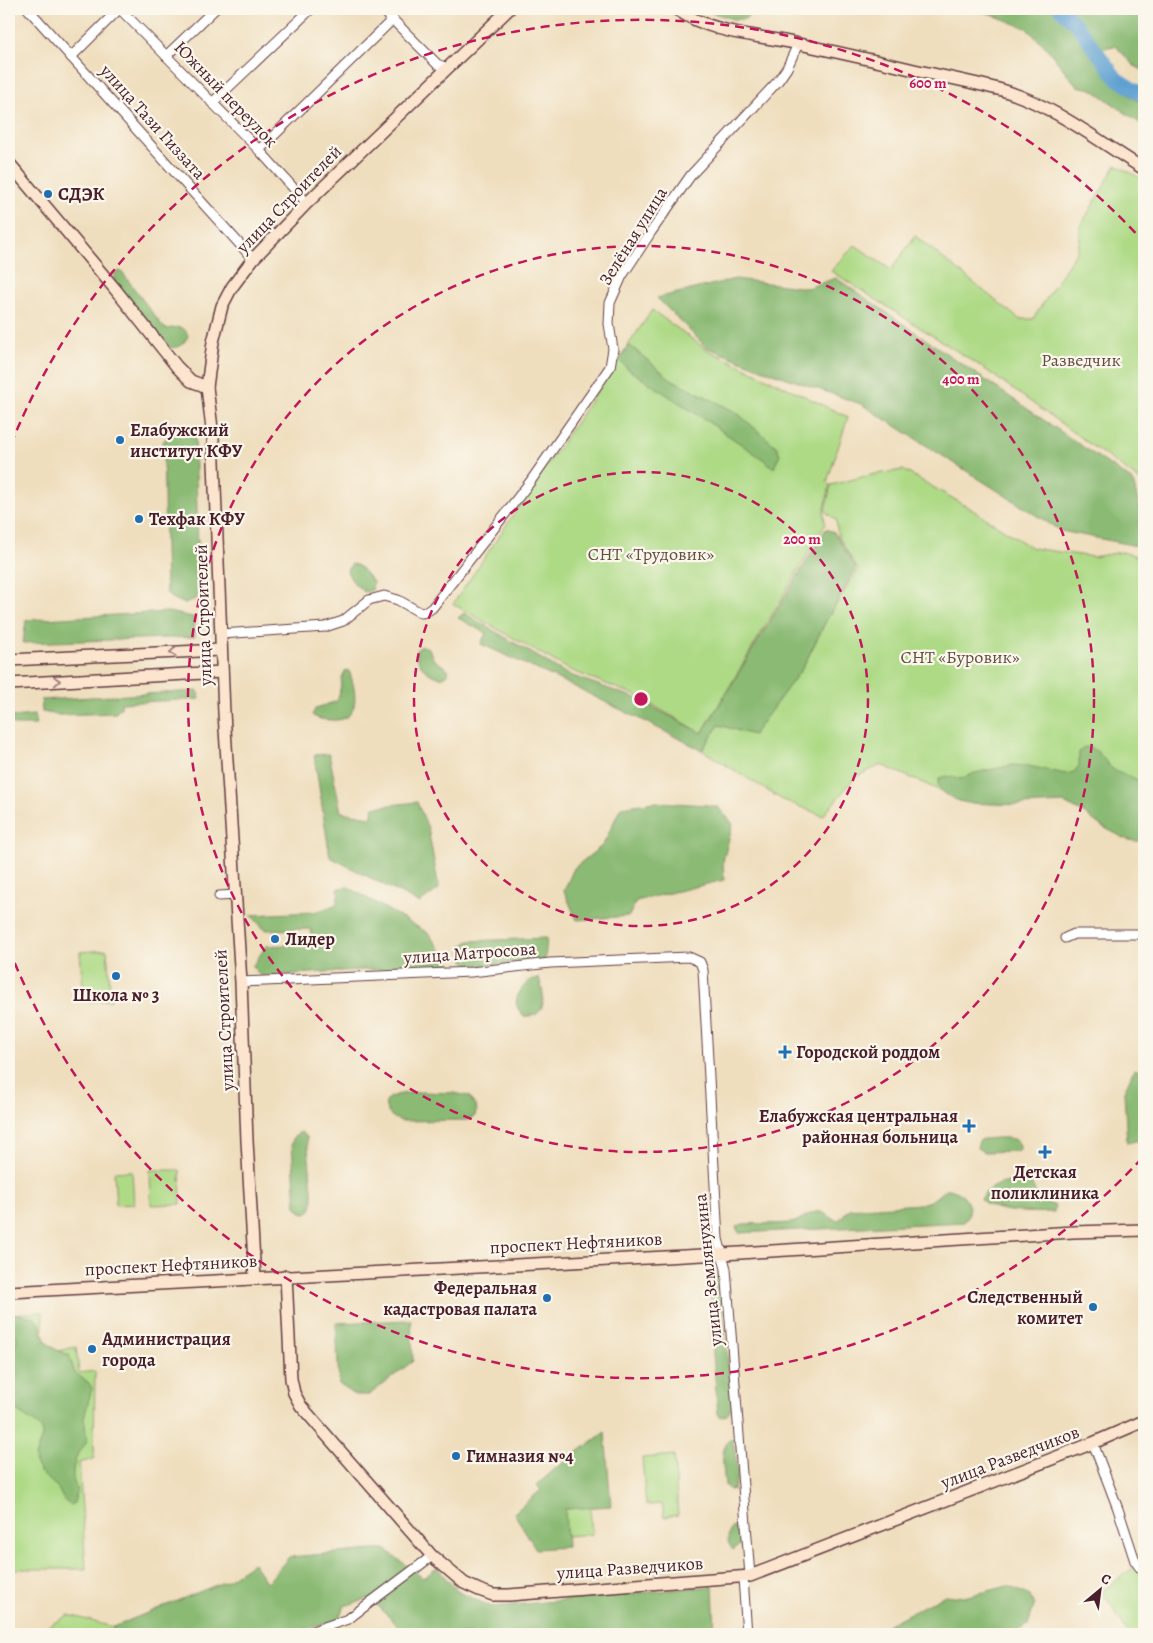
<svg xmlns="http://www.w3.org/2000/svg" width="1153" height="1643" font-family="Alegreya,serif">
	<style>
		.green { fill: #aeda86; stroke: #7c7c58 }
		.forest { fill: #8aba73; stroke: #6a6c4f }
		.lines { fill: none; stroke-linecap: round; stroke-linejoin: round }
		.river { stroke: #5ea0d2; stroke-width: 14 }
		.street-casing { stroke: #633c41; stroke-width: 11 }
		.secondary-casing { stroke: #633c41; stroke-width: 14 }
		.street { stroke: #fff; stroke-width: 9 }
		.secondary { stroke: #fce5cf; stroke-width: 11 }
		.oneway { stroke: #a3827d }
		.ring { fill: none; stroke: #c2185b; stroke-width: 2.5; stroke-dasharray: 9 6 }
		.poi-dot { fill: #1f6fb2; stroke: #fbf7ec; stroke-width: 2 }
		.labels { text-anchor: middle; stroke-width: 4.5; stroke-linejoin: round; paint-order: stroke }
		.street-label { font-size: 18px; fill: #4a1f2b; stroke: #fbf7ec }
		.poi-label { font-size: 18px; font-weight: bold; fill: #4a1f2b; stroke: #fbf7ec; text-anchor: start }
		.park-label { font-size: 18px; fill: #634e42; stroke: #fbf7ec }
		.centre { fill: #c2185b; stroke: #fbf7ec; stroke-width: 2.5 }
		.ring-label { font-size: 15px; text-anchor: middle; font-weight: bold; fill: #c2185b; stroke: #fbf7ec; stroke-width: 4.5; stroke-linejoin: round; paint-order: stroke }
	</style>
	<rect width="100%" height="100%" fill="#fbf7ec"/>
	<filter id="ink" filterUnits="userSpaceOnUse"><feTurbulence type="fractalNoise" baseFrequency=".02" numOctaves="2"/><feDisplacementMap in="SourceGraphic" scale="10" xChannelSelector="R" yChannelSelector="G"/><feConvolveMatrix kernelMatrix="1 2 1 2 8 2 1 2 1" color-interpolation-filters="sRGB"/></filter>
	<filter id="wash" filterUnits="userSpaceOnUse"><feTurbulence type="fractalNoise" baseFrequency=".0096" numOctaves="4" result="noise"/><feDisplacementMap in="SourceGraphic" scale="20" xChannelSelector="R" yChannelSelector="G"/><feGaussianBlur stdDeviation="1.12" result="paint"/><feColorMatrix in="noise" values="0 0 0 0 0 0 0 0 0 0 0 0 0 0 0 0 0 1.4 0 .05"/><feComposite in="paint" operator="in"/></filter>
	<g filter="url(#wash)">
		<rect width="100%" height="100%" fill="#efdebe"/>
		<g class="green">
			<polygon points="1116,165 1144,180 1144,483 982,367 831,271 855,245 891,270 915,236 1019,319 1033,319 1077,251 1080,239 1080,227"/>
			<polygon points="652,310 706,349 848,417 827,482 830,485 824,511 825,525 702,733 635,695 570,670 453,604"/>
			<polygon points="903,470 968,507 1032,548 1093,557 1122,552 1144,558 1144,821 1085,797 958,799 921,782 881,765 855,777 823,816 781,799 702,750 719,725 803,667 826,621 858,569 838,536 836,520 825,511 831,485 870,475"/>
			<polygon points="107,950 111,1000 84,1002 80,952"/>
			<polygon points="150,1170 180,1170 181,1204 151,1205"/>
			<polygon points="132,1171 134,1204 116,1205 114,1172"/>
			<polygon points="43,1312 43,1354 76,1347 79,1373 95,1371 94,1459 79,1463 86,1569 9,1569 9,1314"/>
			<polygon points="674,1455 678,1515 664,1517 662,1504 646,1505 642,1458"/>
			<polygon points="590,1507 592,1534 566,1536 564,1509"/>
			<polygon points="1144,1560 1144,1634 1129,1634 1102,1591"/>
			<polygon points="69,1615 113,1627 113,1634 33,1634"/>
		</g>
		<g class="forest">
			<polygon points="701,9 755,9 745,19 733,19"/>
			<path d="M960 9H1144V71L1133 65 1116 46C1105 47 1100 48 1096 59 1109 77 1125 94 1144 105V126L1092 89 1077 86 1045 46 1026 28 988 13Z"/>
			<path d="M121 271 163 327 167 329C176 327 185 325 188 336 184 344 180 347 171 348L117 287 114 281V273Z"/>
			<polygon points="836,278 1133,481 1141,515 1137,546 1061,531 861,404 764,370 706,347 657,298 735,279 807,288"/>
			<polygon points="629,345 671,379 736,412 777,447 780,454 774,468 764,460 716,427 629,370 619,360"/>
			<polygon points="181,429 188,430 195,435 199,586 197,598 185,604 170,597 166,592 163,442 172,430"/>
			<polygon points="826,529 834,532 856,568 826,621 803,667 753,735 719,725 702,750 573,686 481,644 486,633 458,618 464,613 567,674 635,698 702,733"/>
			<path d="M352 564 359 566 373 582 372 590 365 592C356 586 350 580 347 570Z"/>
			<polygon points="168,612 193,617 195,637 23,643 26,620"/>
			<path d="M422 646 429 648 433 659 448 669V673L444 677C430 679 416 664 416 650Z"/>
			<path d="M346 670 349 671C357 691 361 722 332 720 325 720 317 719 312 715L316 708 337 701C342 690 339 679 346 670Z"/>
			<polygon points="198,691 200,699 121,703 121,708 118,709 116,713 59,715 42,712 41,700"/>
			<polygon points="9,707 13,717 34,715 36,725 14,725 9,720"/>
			<path d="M1085 747C1103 750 1102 761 1114 770 1120 775 1129 775 1136 779 1149 787 1144 828 1144 842L1128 840 1101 826 1084 813 1064 803 1019 805 968 803C956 801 943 795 938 785L939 778 947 776 961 779 975 773 1013 765 1028 766 1066 774 1074 772 1079 766V752Z"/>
			<polygon points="329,754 341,812 371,817 374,807 417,802 428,828 439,889 419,903 330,857 314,755"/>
			<polygon points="655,802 707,805 718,807 733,824 723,861 724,880 636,901 629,916 577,920 564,891 574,868 603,845 621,807"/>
			<polygon points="348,887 428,933 453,967 359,970 261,976 252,967 266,946 311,944 311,929 265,930 251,915 314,912 337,905 339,888"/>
			<polygon points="547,938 545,960 475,966 464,961 461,947 469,941"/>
			<path d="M532 979H539C545 995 548 1018 524 1016 509 1002 519 990 532 979Z"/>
			<polygon points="1134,1069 1144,1072 1144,1139 1127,1143 1124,1092"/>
			<path d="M422 1092 454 1093 469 1096 477 1109 475 1116 468 1120 402 1121C390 1119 377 1103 393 1096 401 1093 414 1093 422 1092Z"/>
			<polygon points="301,1132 307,1137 313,1201 312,1208 307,1214 300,1211 296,1206 292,1143 294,1136"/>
			<path d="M983 1139C993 1139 1022 1133 1020 1149L1017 1151 984 1152 977 1148 979 1141Z"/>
			<path d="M1024 1180 1031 1183C1036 1194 1040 1204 1054 1205L1055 1209 1054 1212C1037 1213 991 1214 981 1199 991 1182 1006 1183 1024 1180Z"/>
			<path d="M946 1189C963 1189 977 1209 964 1222L739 1233 736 1227 743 1224C757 1223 782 1225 795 1222 803 1219 812 1210 821 1212 828 1214 829 1219 839 1220L849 1209 920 1204 931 1201Z"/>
			<path d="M713 1271 719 1276 732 1400C732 1408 730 1416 721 1417L718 1414 711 1329 712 1306 707 1280 710 1273Z"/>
			<polygon points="9,1313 34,1317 39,1323 46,1342 55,1349 69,1355 75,1373 88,1382 92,1388 84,1418 87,1441 76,1458 73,1469 73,1477 77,1492 74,1503 70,1505 64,1500 57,1487 40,1472 36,1465 35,1457 42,1436 41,1428 35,1423 19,1413 9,1402 9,1366 17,1340 15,1330 9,1328"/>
			<polygon points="411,1320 413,1361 369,1395 355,1395 339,1384 336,1323"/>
			<polygon points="605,1432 611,1506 565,1509 567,1547 536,1549 514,1513 541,1490 537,1485 555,1469"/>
			<path d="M729 1439H733L738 1475 734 1489 730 1490 725 1486C724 1470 719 1452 729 1439Z"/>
			<path d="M732 1527 739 1528 742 1536 741 1544 733 1550C726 1542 727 1536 732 1527Z"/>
			<polygon points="385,1549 423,1578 437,1568 457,1591 492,1607 713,1586 715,1634 413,1634 404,1632 370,1598 344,1606 338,1620 288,1634 113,1634 113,1627 226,1581 253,1563 267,1583 289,1557"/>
			<polygon points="1008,1586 1030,1596 1034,1606 1028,1625 1014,1634 874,1634 889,1624 945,1595 964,1597"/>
		</g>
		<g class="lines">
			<polyline class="river" points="1060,9 1077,25 1117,79 1144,96"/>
		</g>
	</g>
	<g filter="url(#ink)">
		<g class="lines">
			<g class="street-casing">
				<g id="street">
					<polyline points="28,9 253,259"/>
					<polyline points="120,9 259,150 307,203"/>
					<polyline points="382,9 437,64 447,68"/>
					<polyline points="166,56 215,9"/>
					<polyline points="71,57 119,9"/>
					<polyline points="212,103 311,9"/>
					<polyline points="259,150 393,19"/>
					<polyline points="221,634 325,627 343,621 369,600 384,596 398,600 421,613 426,612 432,608 530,482 610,367 613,349 609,324 610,303 622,276 651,232 691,175 778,81 787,68 798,44"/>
					<polyline points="219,896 236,895"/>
					<polyline points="1065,938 1074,934 1144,934"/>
					<polyline points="241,982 471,972 550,963 689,957 700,962 703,970 718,1239 726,1269 750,1576"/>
					<polyline points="1093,1443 1118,1509 1135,1561 1144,1573"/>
					<polyline points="743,1578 747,1634"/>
					<polyline points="304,1634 348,1619 432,1556"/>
				</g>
			</g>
			<g class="secondary-casing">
				<g id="secondary">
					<path d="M676 9C712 34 758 35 799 44 836 52 873 60 910 69 941 76 972 82 1002 90 1055 106 1098 141 1144 169"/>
					<polyline points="9,163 115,289 177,367 191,381 207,387"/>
					<polyline points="9,660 221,650"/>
					<polyline points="9,684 222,672"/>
					<polyline points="286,1276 291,1379 294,1393 301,1406 432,1556 464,1583 479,1590 493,1595 509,1595 750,1576 1093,1443 1144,1421"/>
					<polyline points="255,1279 247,1141 241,982 224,713 213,437 207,387 213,342 222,306 232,287 253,259 307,203 509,9"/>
					<polyline points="9,1292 740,1253 1073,1232 1144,1230"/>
				</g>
			</g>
			<use href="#street" class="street"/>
			<use href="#secondary" class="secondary"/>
		</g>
		<defs><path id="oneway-chevron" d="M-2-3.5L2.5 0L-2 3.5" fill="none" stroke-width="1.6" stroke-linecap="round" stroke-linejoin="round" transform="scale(1.25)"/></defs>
		<g class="oneway">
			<use href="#oneway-chevron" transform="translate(173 652) rotate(177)"/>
			<use href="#oneway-chevron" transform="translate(57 681) rotate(-3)"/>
		</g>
	</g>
	<g class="ring">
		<circle cx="641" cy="699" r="227"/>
		<circle cx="641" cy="699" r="453"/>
		<path d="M1142 1158A680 680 0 0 1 11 954M11 444A680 680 0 0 1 1142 240"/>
	</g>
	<g class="poi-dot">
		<circle cx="48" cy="194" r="5"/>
		<circle cx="120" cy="440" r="5"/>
		<circle cx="139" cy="519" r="5"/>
		<circle cx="275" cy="939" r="5"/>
		<circle cx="116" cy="976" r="5"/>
		<path d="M782.5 1044.5h5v5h5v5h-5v5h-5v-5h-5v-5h5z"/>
		<path d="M966.5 1118.5h5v5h5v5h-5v5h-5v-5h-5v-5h5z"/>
		<path d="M1042.5 1144.5h5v5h5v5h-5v5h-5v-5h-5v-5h5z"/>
		<circle cx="547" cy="1298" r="5"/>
		<circle cx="1093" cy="1307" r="5"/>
		<circle cx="92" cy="1349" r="5"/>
		<circle cx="456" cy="1456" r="5"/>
	</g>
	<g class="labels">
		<g class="street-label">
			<text transform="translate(226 94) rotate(46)" y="6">Южный переулок</text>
			<text transform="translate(153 122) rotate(48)" y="6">улица Тази Гиззата</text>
			<text transform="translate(289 199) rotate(-46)" y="6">улица Строителей</text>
			<text transform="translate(633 236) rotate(-58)" y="6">Зелёная улица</text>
			<text transform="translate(203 615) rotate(-92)" y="6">улица Строителей</text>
			<text transform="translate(470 953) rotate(-4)" y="6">улица Матросова</text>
			<text transform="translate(224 1020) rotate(-93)" y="6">улица Строителей</text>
			<text transform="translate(576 1243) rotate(-3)" y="6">проспект Нефтяников</text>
			<text transform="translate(171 1265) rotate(-3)" y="6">проспект Нефтяников</text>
			<text transform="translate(708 1270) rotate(-96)" y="6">улица Землянухина</text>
			<text transform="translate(1010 1457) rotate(-21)" y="6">улица Разведчиков</text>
			<text transform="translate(630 1568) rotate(-4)" y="6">улица Разведчиков</text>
		</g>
		<g class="poi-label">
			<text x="58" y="200">СДЭК</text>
			<text x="130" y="436">Елабужский<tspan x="130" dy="21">институт КФУ</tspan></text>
			<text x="149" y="525">Техфак КФУ</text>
			<text x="285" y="945">Лидер</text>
			<text x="116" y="1001" text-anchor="middle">Школа № 3</text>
			<text x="796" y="1058">Городской роддом</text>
			<text x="958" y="1122" text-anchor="end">Елабужская центральная<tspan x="958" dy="21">районная больница</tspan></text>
			<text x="1045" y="1178" text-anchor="middle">Детская<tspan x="1045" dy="21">поликлиника</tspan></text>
			<text x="537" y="1294" text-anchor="end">Федеральная<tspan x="537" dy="21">кадастровая палата</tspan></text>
			<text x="1083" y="1303" text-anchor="end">Следственный<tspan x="1083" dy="21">комитет</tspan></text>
			<text x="102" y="1345">Администрация<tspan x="102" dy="21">города</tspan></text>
			<text x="466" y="1462">Гимназия №4</text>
		</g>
		<g class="park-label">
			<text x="1081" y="366">Разведчик</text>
			<text x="651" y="560">СНТ «Трудовик»</text>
			<text x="960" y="663">СНТ «Буровик»</text>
		</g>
	</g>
	<circle cx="641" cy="699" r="8" class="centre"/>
	<g class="ring-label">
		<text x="928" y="88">600 m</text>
		<text x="961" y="384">400 m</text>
		<text x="802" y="544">200 m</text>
	</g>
	<rect width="1153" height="1643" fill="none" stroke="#fbf7ec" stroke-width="30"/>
	<g transform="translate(1100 1590) rotate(29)" stroke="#fbf7ec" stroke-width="4" paint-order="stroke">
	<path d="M0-4L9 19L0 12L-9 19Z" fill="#4a1f2b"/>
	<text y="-8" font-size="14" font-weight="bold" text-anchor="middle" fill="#4a1f2b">С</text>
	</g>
</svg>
